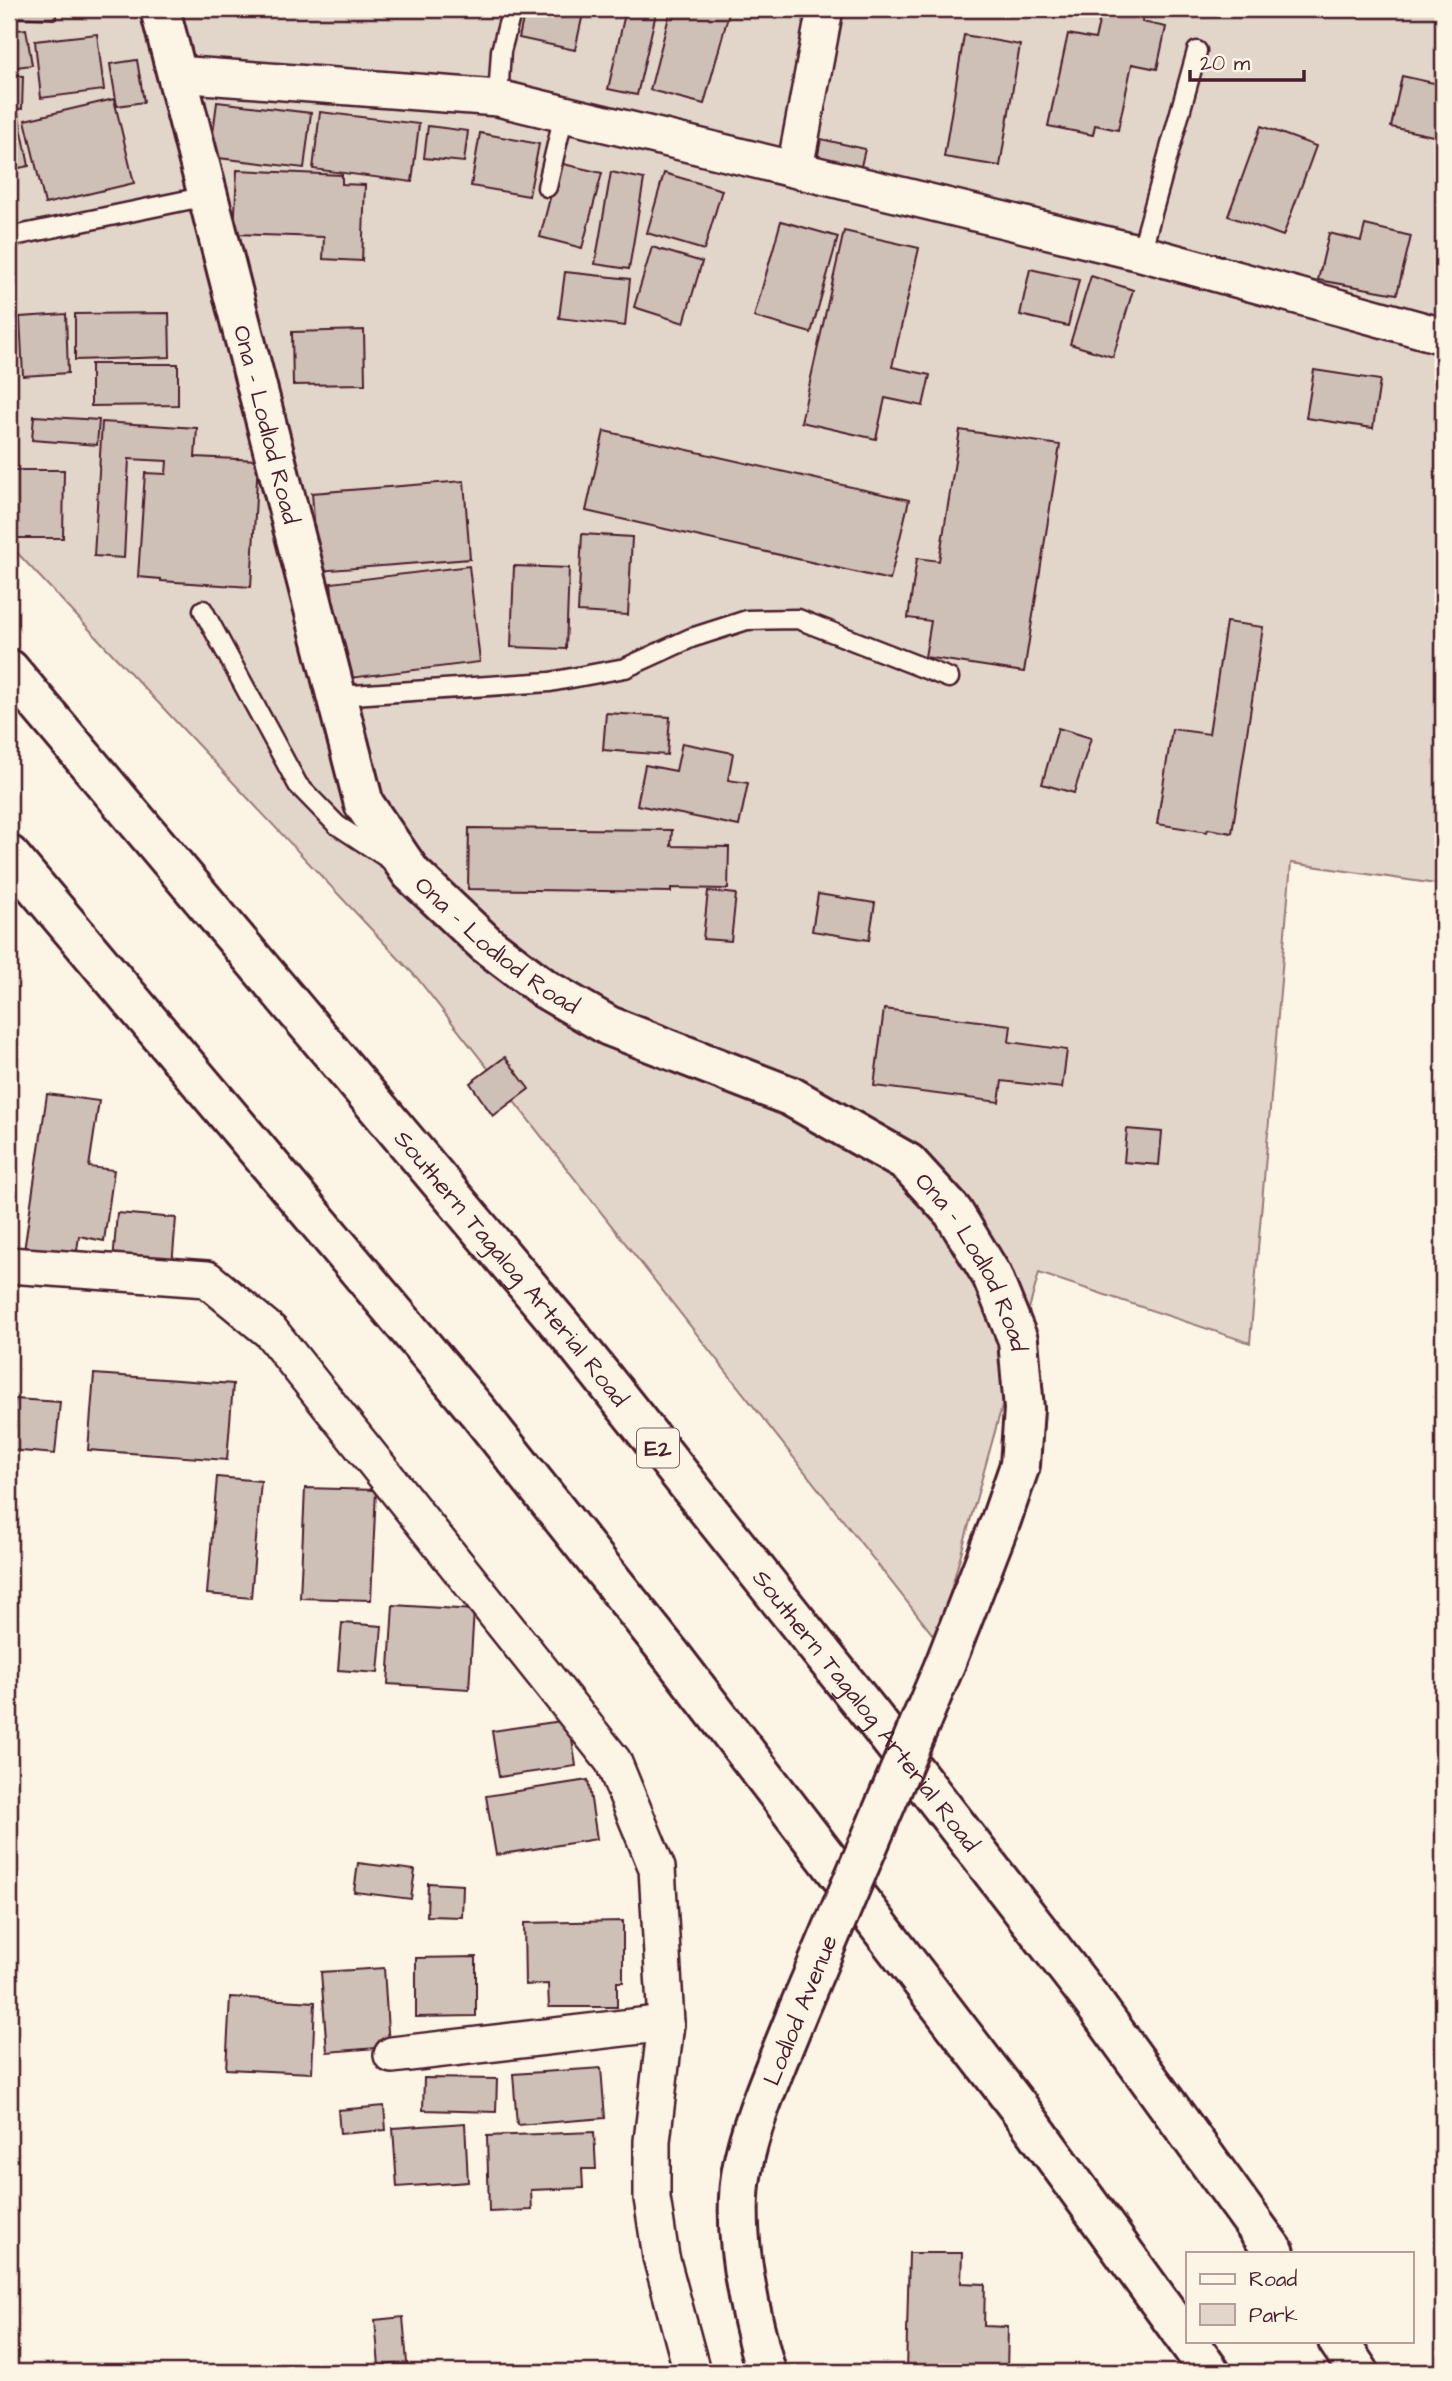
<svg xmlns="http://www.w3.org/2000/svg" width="1452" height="2381" font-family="'Architects Daughter',sans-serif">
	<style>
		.green { fill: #e2d5ca; stroke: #967a7a; stroke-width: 2 }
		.building { fill: #cfc0b7; stroke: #4a1f2b; stroke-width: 2 }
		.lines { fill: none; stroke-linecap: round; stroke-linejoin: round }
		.lane-casing { stroke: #4a1f2b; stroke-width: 23 }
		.street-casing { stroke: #4a1f2b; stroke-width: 40 }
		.secondary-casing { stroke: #4a1f2b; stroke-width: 44 }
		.highway-casing { stroke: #4a1f2b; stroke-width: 44 }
		.lane { stroke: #fcf5e5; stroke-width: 18 }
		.street { stroke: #fcf5e5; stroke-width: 35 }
		.secondary { stroke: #fcf5e5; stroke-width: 38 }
		.highway { stroke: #fcf5e5; stroke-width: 38 }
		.secondary-bridge-casing { stroke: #4a1f2b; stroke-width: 44; stroke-linecap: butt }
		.secondary-bridge { stroke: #fcf5e5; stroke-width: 38 }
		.labels { text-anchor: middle; stroke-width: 6; stroke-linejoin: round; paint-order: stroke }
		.shield { fill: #fcf5e5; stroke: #7f5f63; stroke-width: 2 }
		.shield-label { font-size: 23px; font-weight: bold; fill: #4a1f2b }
		.street-label { font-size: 24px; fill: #4a1f2b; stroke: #fcf5e5 }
	</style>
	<rect width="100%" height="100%" fill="#fcf5e5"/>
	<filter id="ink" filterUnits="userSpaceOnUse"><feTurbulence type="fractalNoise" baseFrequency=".0143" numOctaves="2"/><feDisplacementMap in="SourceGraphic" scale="14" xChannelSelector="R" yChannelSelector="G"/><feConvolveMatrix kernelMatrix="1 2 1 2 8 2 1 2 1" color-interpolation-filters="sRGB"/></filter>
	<g filter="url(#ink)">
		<polygon class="green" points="9,9 1443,9 1443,885 1291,863 1250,1343 1039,1273 937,1640 417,978 9,544"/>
		<g class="building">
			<polygon points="9,9 56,9 56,19 9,17"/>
			<polygon points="525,9 584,9 575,50 519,38"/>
			<polygon points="626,9 657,9 637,95 608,89"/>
			<polygon points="671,9 730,9 704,104 650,90"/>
			<polygon points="1102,9 1144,11 1142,22 1166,27 1157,69 1132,64 1118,130 1095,125 1093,135 1048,126 1068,34 1095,39"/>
			<polygon points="26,29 32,65 9,68 9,31"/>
			<polygon points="97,34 104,90 41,98 35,41"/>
			<polygon points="964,35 1020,45 1000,166 944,157"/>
			<polygon points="137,60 144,102 117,106 110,64"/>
			<polygon points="9,75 23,76 22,109 9,108"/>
			<polygon points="1402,76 1443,85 1443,114 1438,137 1391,127"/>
			<polygon points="114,99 134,183 45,204 25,120"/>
			<polygon points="217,102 311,113 304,168 210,157"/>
			<polygon points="18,112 29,166 9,170 9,114"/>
			<polygon points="320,112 419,124 412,182 313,169"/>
			<polygon points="428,126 468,131 464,162 424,158"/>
			<polygon points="1261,126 1316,146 1283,236 1228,216"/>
			<polygon points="480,133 539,144 529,196 471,186"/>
			<polygon points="821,139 865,149 858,179 815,170"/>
			<polygon points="559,163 602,173 582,248 540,237"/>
			<polygon points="237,170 342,175 342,184 365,185 362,261 323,259 324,237 234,234"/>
			<polygon points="611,172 644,179 629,269 595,264"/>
			<polygon points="664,173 722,190 704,250 647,233"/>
			<polygon points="781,221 838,237 811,333 754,317"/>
			<polygon points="1365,225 1411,236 1397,294 1318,280 1329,233 1361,241"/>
			<polygon points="844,231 919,248 892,367 930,375 923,406 885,398 876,439 801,422"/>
			<polygon points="652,247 702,262 684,323 634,307"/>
			<polygon points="1030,269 1079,280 1068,326 1020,315"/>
			<polygon points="565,272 630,279 625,326 559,318"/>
			<polygon points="1091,276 1133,290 1113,357 1070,344"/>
			<polygon points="169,313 170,357 75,360 75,314"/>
			<polygon points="66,314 68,373 23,376 20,317"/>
			<polygon points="364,330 365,384 293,385 292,332"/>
			<polygon points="91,364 178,364 178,405 91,406"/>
			<polygon points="1314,370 1380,380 1373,428 1306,418"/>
			<polygon points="34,416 99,420 97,445 32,440"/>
			<polygon points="102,422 197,428 195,457 258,460 251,587 161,581 161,579 138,577 145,473 166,474 167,461 129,459 124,558 94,556"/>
			<polygon points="960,430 1060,445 1024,672 925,657 931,621 908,618 917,558 939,561"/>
			<polygon points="604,431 909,500 890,580 586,511"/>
			<polygon points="9,470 64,470 63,538 9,538"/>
			<polygon points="464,481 470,559 318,571 312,493"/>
			<polygon points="582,534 632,537 628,615 578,612"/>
			<polygon points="469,566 480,662 342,679 331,583"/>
			<polygon points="514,566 569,568 566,649 511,647"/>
			<polygon points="1226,622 1263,627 1232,833 1208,829 1207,832 1157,824 1172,729 1209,734"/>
			<polygon points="606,713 670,717 667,755 603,750"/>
			<polygon points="1058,728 1091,738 1074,793 1042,784"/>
			<polygon points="682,743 733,753 728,780 748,783 739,826 637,805 645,765 676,771"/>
			<polygon points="469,828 672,830 671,846 729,847 728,889 671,888 671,892 468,889"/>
			<polygon points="708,891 736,894 731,941 703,939"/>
			<polygon points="818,894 875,903 869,940 812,931"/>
			<polygon points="884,1009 1011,1025 1009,1042 1067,1050 1062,1088 1002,1081 999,1102 874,1086"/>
			<polygon points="505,1057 529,1089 493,1116 470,1083"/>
			<polygon points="47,1094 99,1101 89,1167 114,1170 104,1241 79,1236 76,1258 24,1251"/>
			<polygon points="1127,1129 1162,1132 1159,1165 1124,1162"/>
			<polygon points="117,1213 176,1218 172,1266 113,1262"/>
			<polygon points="94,1374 233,1384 227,1460 88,1450"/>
			<polygon points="15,1399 60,1402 55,1454 10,1450"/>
			<polygon points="217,1477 261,1481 251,1598 207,1594"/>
			<polygon points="305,1488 376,1490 371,1600 300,1598"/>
			<polygon points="393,1605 474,1610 469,1689 388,1684"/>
			<polygon points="342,1623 382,1626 378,1673 338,1670"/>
			<polygon points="569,1720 576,1766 499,1777 492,1731"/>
			<polygon points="588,1780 597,1839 496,1855 486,1796"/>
			<polygon points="358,1863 415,1870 411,1899 354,1892"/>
			<polygon points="428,1883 463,1885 462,1917 427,1916"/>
			<polygon points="623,1921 623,1982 617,1982 617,2007 549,2007 548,1984 525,1985 524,1923"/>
			<polygon points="476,1957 476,2016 416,2017 416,1958"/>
			<polygon points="384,1968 389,2047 327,2052 321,1972"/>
			<polygon points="230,1997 315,2002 312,2073 226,2069"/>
			<polygon points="601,2068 605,2118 517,2125 513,2074"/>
			<polygon points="424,2078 497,2079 496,2112 423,2110"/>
			<polygon points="384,2106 386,2130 340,2134 338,2110"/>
			<polygon points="465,2123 468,2182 397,2187 393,2128"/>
			<polygon points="594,2132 596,2169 582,2169 583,2188 531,2190 532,2210 489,2212 487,2136"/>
			<polygon points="909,2253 962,2253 961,2283 985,2284 984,2326 1008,2327 1007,2372 906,2372"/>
			<polygon points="403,2317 407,2363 379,2366 375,2320"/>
			<polygon points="547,2368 593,2371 546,2372"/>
			<polygon points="479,2369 480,2372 435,2372"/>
		</g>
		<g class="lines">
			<g class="lane-casing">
				<g id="lane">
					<polyline points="498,98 501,51 512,9"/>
					<polyline points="547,187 564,114"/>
					<polyline points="9,237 207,196"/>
					<polyline points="1141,253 1197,51"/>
					<polyline points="203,610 298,785 337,825 387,858"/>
					<polyline points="337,696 550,682 625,668 691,638 747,620 798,619 949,678"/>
				</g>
			</g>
			<g class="street-casing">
				<g id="street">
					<polyline points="176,74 498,98 1141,253 1443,336"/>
					<polyline points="795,168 825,9"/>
					<polyline points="9,1265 207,1279 271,1332 613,1761 657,1868 666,2023 652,2141 652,2198 661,2257 692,2372"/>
					<polyline points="392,2055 666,2023"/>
				</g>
			</g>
			<g class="secondary-casing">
				<g id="secondary">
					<path id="s1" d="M160 9 364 804 411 873 486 944 545 989 609 1026 790 1096 908 1163 953 1212 992 1276 1018 1340 1024 1409 1020 1465 1001 1520 945 1664"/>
					<path d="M766 2372C750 2315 731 2230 742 2170 751 2119 778 2062 797 2013"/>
				</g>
			</g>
			<g class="highway-casing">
				<g id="highway">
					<path id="s2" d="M9 669 569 1335 872 1716 1091 1999 1275 2253"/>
					<polyline points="9,855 479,1413 671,1655 1028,2120 1210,2372"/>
					<polyline points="1338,2341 1359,2372"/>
				</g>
			</g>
			<use href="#lane" class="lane"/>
			<use href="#street" class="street"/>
			<use href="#secondary" class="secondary"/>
			<use href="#highway" class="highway"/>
			<g class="secondary-bridge-casing">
				<polyline id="secondary-bridge" points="797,2013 945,1664"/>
			</g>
			<use href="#secondary-bridge" class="secondary-bridge"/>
		</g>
	</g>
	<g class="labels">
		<rect class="shield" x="637" y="1428.5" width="42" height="39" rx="5"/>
		<g class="shield-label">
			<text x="658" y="1456">E2</text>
		</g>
		<g class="street-label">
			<text dy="8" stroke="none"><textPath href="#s1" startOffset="429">Ona - Lodlod Road</textPath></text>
			<text dy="8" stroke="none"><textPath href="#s1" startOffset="1017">Ona - Lodlod Road</textPath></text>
			<text dy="8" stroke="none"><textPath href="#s1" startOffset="1605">Ona - Lodlod Road</textPath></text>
			<text dy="8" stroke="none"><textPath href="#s2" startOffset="782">Southern Tagalog Arterial Road</textPath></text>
			<text dy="8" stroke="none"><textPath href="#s2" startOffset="1349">Southern Tagalog Arterial Road</textPath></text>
			<text transform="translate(800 2010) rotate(-68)" y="8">Lodlod Avenue</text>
		</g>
	</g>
	<rect width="1452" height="2381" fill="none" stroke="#fcf5e5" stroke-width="35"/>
	<rect x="18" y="18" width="1417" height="2346" fill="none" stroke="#4a1f2b" stroke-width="2.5" filter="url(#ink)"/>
	<rect x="1186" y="2252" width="228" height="91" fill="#fcf5e5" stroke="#b59f9b" stroke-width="2"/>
	<rect x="1200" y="2274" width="35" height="10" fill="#fcf5e5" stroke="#b59f9b" stroke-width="2"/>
	<text x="1249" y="2286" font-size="21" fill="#4a1f2b">Road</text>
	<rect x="1200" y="2304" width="35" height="21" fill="#e2d5ca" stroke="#b59f9b" stroke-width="2"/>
	<text x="1249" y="2322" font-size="21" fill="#4a1f2b">Park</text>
	<path d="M1190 70v10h114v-10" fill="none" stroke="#4a1f2b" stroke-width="3.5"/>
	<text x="1200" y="70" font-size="21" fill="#4a1f2b" stroke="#fcf5e5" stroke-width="5" paint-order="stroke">20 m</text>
</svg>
